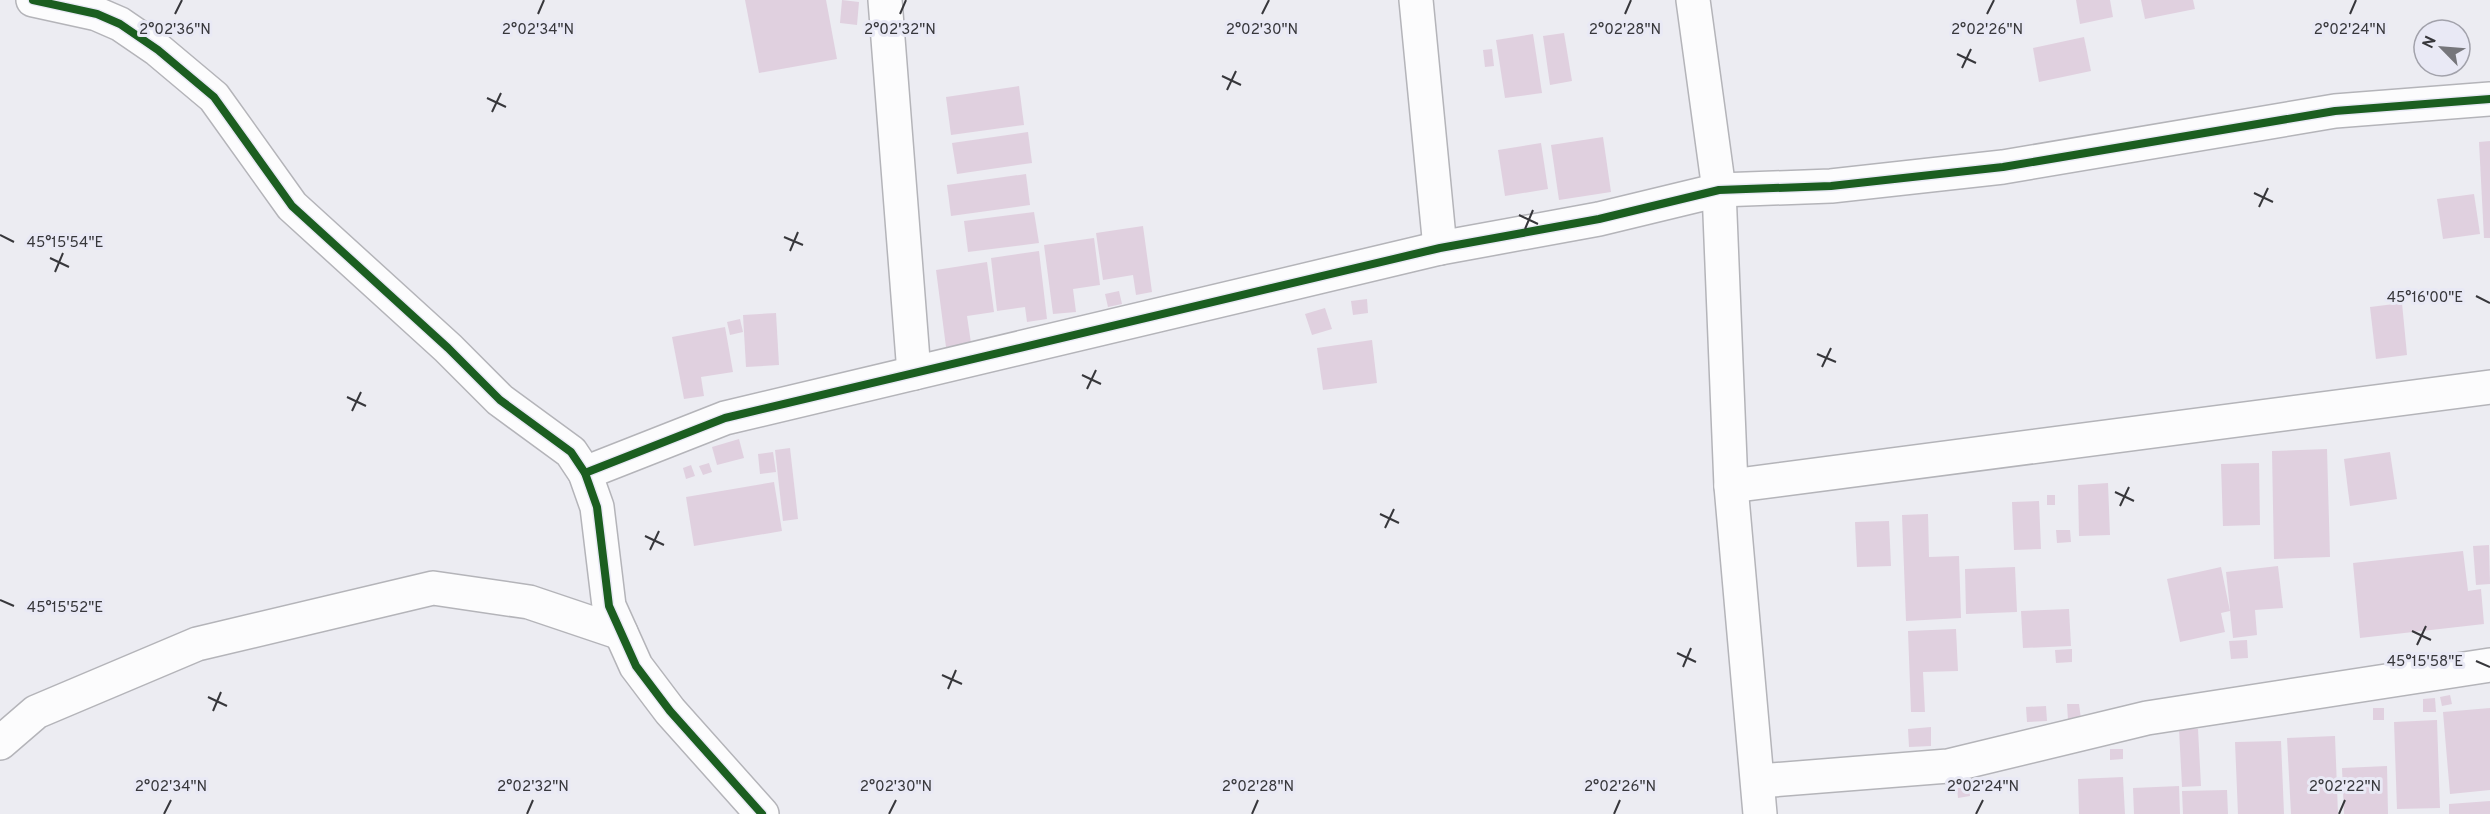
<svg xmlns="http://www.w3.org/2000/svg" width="2490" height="814" font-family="Overpass,sans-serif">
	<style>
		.building { fill: #e0d0df }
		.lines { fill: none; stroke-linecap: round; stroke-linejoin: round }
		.minor-casing { stroke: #b4b4b9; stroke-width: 36 }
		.minor { stroke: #fcfcfd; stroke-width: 33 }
		.cycleway-casing { stroke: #e9e9f5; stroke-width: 11 }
		.cycleway { stroke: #1b5e20; stroke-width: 8 }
		.ticks { fill: none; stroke: #37373b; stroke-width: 2 }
		.ticks-label { font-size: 15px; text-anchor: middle; fill: #37373b; stroke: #e9e9f5; stroke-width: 6; stroke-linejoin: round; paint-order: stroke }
	</style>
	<rect width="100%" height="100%" fill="#ececf2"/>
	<g class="building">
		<polygon points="745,0 826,0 837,59 759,73"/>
		<polygon points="842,0 859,2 857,25 840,23"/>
		<polygon points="2076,0 2110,0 2113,17 2080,24"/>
		<polygon points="2141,0 2193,0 2195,9 2145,19"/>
		<polygon points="1564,33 1572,81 1550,85 1543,36"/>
		<polygon points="1533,34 1542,93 1505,98 1496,40"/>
		<polygon points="2084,37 2091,71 2039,82 2033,48"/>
		<polygon points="1492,49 1494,66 1485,67 1483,50"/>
		<polygon points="1019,86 1024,125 951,135 946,97"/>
		<polygon points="1028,132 1032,163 957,174 952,143"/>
		<polygon points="1603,137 1611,192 1559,200 1551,145"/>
		<polygon points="2490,141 2490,238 2484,238 2479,142"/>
		<polygon points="1541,143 1548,189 1505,196 1498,150"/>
		<polygon points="1026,174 1030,205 951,216 947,185"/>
		<polygon points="2474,194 2480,234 2443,239 2437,199"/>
		<polygon points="1034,212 1039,243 968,252 964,221"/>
		<polygon points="1143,226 1152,292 1136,295 1133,275 1103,280 1096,233"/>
		<polygon points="1094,238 1100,285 1073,289 1076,312 1053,314 1044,245"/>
		<polygon points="1039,251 1047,319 1027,322 1025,307 997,311 991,258"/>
		<polygon points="987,262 994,312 967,316 971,343 946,347 936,270"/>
		<polygon points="1119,291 1122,304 1108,307 1105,294"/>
		<polygon points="1367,299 1368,313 1353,315 1351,301"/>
		<polygon points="2402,303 2407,355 2376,359 2370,307"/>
		<polygon points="1325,308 1332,329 1312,335 1305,314"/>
		<polygon points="776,313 779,365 746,367 743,315"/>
		<polygon points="740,319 743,332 730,335 727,322"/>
		<polygon points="725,327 733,372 701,377 704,396 684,399 672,337"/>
		<polygon points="1372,340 1377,383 1323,390 1317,348"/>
		<polygon points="739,439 744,458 717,465 712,447"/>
		<polygon points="790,448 798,519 783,521 775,450"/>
		<polygon points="2327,449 2330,557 2274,559 2272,451"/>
		<polygon points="773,452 776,472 760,474 758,454"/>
		<polygon points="2390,452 2397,499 2350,506 2344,459"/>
		<polygon points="709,463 712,472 703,475 699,466"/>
		<polygon points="2259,463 2260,525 2223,526 2221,464"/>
		<polygon points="691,465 695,476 686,479 683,468"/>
		<polygon points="774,482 782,531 694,546 686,497"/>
		<polygon points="2108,483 2110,535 2079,536 2078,485"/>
		<rect x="2047" y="495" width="8" height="10"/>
		<polygon points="2039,501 2041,549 2014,550 2012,502"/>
		<polygon points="1928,514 1929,557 1959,556 1961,618 1906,621 1902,515"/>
		<polygon points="1889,521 1891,566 1857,567 1855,522"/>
		<polygon points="2056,530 2070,530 2071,542 2057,543"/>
		<polygon points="2489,545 2490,584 2476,585 2473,546"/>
		<polygon points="2463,551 2468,591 2481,589 2484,624 2360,638 2353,563"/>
		<polygon points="2278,566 2283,608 2255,610 2257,635 2233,638 2226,572"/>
		<polygon points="2015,567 2017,612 1966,614 1965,569"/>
		<polygon points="2221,567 2230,611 2221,613 2225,632 2180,642 2167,579"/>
		<polygon points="2069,609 2071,646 2023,648 2021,611"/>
		<polygon points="1956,629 1958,671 1923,672 1925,712 1911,712 1908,631"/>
		<polygon points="2247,640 2248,658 2231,659 2229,641"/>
		<polygon points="2072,649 2072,662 2056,663 2055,650"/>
		<polygon points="2450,695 2452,704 2442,706 2440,697"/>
		<polygon points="2435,698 2436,712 2423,712 2423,699"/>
		<polygon points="2067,704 2079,704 2081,719 2068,720"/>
		<polygon points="2046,706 2047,721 2027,722 2026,707"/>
		<rect x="2373" y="708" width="11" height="12"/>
		<polygon points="2490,708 2490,790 2450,794 2443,712"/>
		<polygon points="2437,720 2440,808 2397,809 2394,722"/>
		<polygon points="1931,727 1931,746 1909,747 1908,729"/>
		<polygon points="2179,729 2198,729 2201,786 2182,787"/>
		<polygon points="2335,736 2338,814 2291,814 2287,738"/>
		<polygon points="2281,741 2284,814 2238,814 2235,742"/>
		<polygon points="2110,749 2123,749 2123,759 2110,760"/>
		<polygon points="2387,766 2388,814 2344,814 2342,768"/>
		<polygon points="2123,777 2125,814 2079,814 2078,779"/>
		<polygon points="2179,786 2180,814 2134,814 2133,788"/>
		<polygon points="1969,787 1970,796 1958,798 1957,788"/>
		<polygon points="2227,790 2228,814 2183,814 2182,791"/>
		<polygon points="2490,801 2490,814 2449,814 2449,804"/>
	</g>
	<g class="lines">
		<g class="minor-casing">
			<g id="minor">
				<polyline points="33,0 97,14 120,24 158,50 214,97 292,206 448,348 500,400 571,452 585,473 597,507 609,606 636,666 670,711 762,814"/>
				<polyline points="885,0 914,373"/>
				<polyline points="1416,0 1440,248"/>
				<polyline points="1693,0 1719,190 1731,486 1760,814"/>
				<polyline points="585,473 725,418 1440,248 1599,219 1719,190 1831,186 2003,167 2335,111 2490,99"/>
				<polyline points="1731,486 2490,387"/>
				<polyline points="0,743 36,712 197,644 433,588 529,602 621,633"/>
				<polyline points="1759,781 1948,766 2147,718 2490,665"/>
			</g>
		</g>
		<use href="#minor" class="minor"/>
		<g class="cycleway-casing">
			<g id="cycleway">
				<polyline points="33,0 97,14 120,24 158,50 214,97 292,206 448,348 500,400 571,452 585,473 597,507 609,606 636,666 670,711 762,814"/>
				<polyline points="585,473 725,418 1440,248 1599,219 1719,190 1831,186 2003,167 2335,111 2490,99"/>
			</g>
		</g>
		<use href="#cycleway" class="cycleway"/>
	</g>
	<path class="ticks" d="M175 14 182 0M538 14 544 0M900 14 906 0M1262 14 1269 0M1625 14 1631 0M1987 14 1994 0M2350 14 2356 0M1957 54 1976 63M1962 68 1971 49M1222 76 1241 85M1227 90 1236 71M487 98 506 107M492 112 501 93M2254 193 2273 202M2259 207 2268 188M1519 215 1538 224M1525 229 1533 210M0 235 14 242M784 237 803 245M790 251 798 232M50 258 69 267M55 272 63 253M2476 296 2490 303M1817 354 1836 362M1822 367 1831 348M1082 375 1101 384M1087 389 1096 370M347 397 366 406M352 411 361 392M2115 492 2134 501M2120 506 2129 487M1380 514 1399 523M1385 528 1394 509M645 536 664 545M650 550 659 531M0 600 14 606M2412 631 2431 640M2417 645 2426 626M1677 653 1696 662M2476 661 2490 667M1683 667 1691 648M942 675 962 684M948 689 956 670M208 697 227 706M213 711 221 692M164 814 171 800M527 814 533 800M889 814 896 800M1252 814 1258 800M1614 814 1620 800M1976 814 1983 800M2339 814 2345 800"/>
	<g class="ticks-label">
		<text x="175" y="34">2°02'36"N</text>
		<text x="538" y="34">2°02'34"N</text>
		<text x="900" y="34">2°02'32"N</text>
		<text x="1262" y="34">2°02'30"N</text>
		<text x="1625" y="34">2°02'28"N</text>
		<text x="1987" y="34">2°02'26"N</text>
		<text x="2350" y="34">2°02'24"N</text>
		<text x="65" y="247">45°15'54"E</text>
		<text x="2425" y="302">45°16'00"E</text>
		<text x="65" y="612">45°15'52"E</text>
		<text x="2425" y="666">45°15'58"E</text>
		<text x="171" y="791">2°02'34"N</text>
		<text x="533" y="791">2°02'32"N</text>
		<text x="896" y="791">2°02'30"N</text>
		<text x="1258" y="791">2°02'28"N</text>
		<text x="1620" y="791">2°02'26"N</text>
		<text x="1983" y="791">2°02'24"N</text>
		<text x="2345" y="791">2°02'22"N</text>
	</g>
	<g transform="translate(2442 48) rotate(295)"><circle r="28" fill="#e9e9f5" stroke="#a2a2ab" stroke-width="1.5"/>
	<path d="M0-4.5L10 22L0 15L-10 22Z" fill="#76767b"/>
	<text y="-9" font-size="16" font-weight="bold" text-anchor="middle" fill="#37373b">N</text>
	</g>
</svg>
